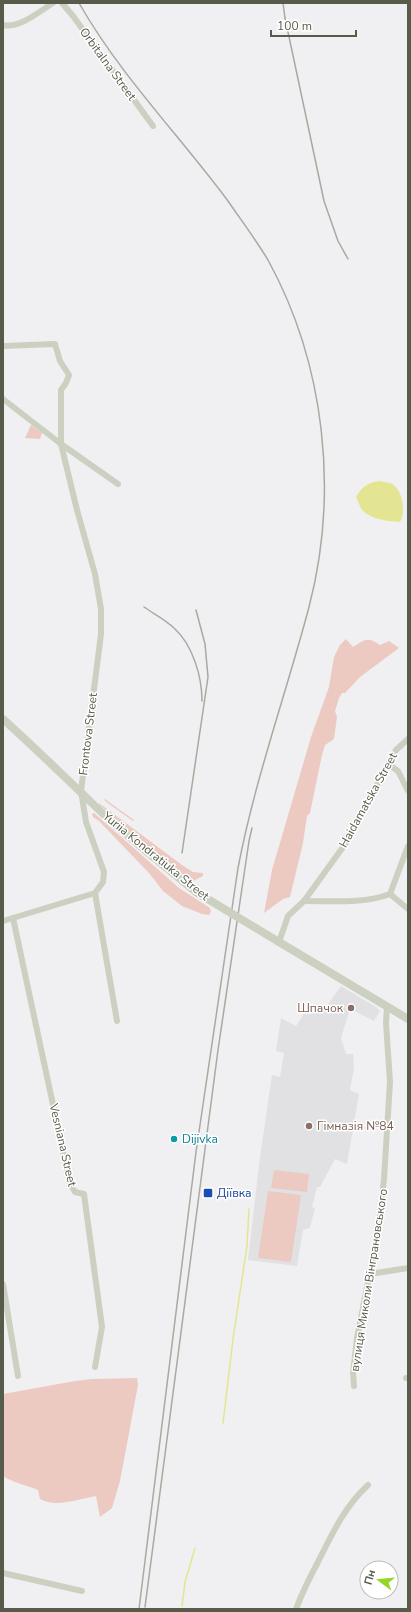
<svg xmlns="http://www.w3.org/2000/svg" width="411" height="1612" font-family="'Nunito Sans',sans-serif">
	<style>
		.education { fill: #e1e1e3 }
		.green { fill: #eccac2 }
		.water { fill: #e4e592 }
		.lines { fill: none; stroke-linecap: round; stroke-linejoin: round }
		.stream { stroke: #e4e592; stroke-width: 1.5 }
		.minor { stroke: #ccd0c1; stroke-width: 6 }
		.tertiary { stroke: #ccd0c1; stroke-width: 8 }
		.rail { stroke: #a7aaa1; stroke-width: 1.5 }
		.tertiary-bridge { stroke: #ccd0c1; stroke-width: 8 }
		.education-dot { fill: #8d6e63; stroke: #fff; stroke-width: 1.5 }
		.culture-dot { fill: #0f9aa8; stroke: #fff; stroke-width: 1.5 }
		.transit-dot { fill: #1a4fb4; stroke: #fff; stroke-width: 1.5 }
		.labels { text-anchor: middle; stroke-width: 3; stroke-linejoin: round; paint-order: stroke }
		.street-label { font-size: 12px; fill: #565c49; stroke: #fff }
		.education-label { font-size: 12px; fill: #785e54; stroke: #fff; text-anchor: end }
		.culture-label { font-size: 12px; fill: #0d838f; stroke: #fff; text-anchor: start }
		.transit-label { font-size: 12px; fill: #164399; stroke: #fff; text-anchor: start }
	</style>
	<rect width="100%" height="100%" fill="#f0f0f2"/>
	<polygon class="education" points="341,986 376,1007 380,1011 374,1021 350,1009 341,1038 346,1054 353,1054 354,1069 350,1090 359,1094 347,1164 335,1159 320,1187 317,1187 312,1207 315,1208 310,1228 303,1230 297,1266 248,1260 260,1157 272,1075 280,1077 284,1053 276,1051 281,1018 296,1026 308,1007 321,1014"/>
	<g class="green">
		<polygon points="31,425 42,433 40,439 25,438"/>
		<path d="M346 639 353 647C365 640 367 636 380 645L389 641 399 648 360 677 345 693H342L339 698 335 711 337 717 334 739 325 745 322 755 310 813 307 816 303 843 290 897 283 899 264 913 272 870 311 737 329 687 334 657 340 645Z"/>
		<polygon points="104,798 106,800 134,820 133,821 105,801"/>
		<path d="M99 803 182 865 193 872 203 873V876L193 881C159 860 129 831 99 804Z"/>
		<polygon points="94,813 179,888 210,908 211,912 209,915 202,914 182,906 163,891 149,873 99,821 93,817 92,814"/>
		<polygon points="274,1170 309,1174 307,1192 271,1188"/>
		<polygon points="268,1191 301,1195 291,1262 258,1258"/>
		<path d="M137 1378 138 1385 120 1481 112 1508 100 1517 96 1496C79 1499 56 1508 40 1499L38 1490C26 1485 14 1483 3 1476V1394L75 1381 92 1379Z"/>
	</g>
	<path class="water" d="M379 481C383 482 388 482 392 484 403 490 406 512 400 522 388 521 373 520 363 511 360 508 358 501 356 497 362 487 367 483 379 481Z"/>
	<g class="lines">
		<g class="stream">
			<polyline points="223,1423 233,1339 247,1246 249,1209"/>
			<polyline points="182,1606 185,1582 195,1548"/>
		</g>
		<g class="minor">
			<polyline points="62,3 73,16 153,126"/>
			<path d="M3 25C19 29 40 11 53 3"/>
			<polyline points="3,346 55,344 60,361 69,375 66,383 61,390 61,444 77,510 95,574 101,609 101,634 81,791 86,822 104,872 103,882 95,893 117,1021"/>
			<polyline points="3,399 61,444 118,484"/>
			<polyline points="388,764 398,771 408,791"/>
			<polyline points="390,894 408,846"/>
			<path d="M304 901C332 901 364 904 390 894L408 909"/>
			<polyline points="13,918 70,1184 75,1192 84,1194 102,1327 95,1367"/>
			<polyline points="3,921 95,893"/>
			<polyline points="279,942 288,916 304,901 346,843 396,750 408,739"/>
			<polyline points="370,1274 408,1268"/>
			<polyline points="3,1284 18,1376"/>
			<polyline points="406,1378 408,1378"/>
			<polyline points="354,1386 353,1373 357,1338 379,1227 384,1179 390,1082 386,1023 387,1007"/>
			<polyline points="3,1573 82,1591"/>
			<path d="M296 1609C302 1593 310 1577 318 1562 332 1534 345 1506 368 1485"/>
		</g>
		<g class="tertiary">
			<path d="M3 719C35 748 65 777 96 807 127 837 162 864 196 892"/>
			<polyline points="279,942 408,1019"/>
		</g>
		<g class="rail">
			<path d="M79 3C120 75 179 135 228 201 241 220 256 240 268 260 325 364 339 492 309 607 286 694 255 779 238 868L196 1152 139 1609"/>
			<polyline points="283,3 285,18 324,201 338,241 348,259"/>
			<path d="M144 607C154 614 166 620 174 628 193 645 202 677 202 701"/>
			<polyline points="182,853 208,677 205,644 196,610"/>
			<polyline points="145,1607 218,1050 249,841 252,828"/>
		</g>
		<polyline class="tertiary-bridge" points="196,892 279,942"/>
	</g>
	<g class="education-dot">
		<circle cx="351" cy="1008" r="4"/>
		<circle cx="309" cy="1126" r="4"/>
	</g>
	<circle class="culture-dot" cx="174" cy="1139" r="4"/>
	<rect class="transit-dot" x="203" y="1188" width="10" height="10" rx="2"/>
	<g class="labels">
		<g class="street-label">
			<text transform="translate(108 64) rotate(54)" y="4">Orbitalna Street</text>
			<text transform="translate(88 734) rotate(-83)" y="4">Frontova Street</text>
			<text transform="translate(368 800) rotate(-61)" y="4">Haidamatska Street</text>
			<text transform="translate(156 856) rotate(39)" y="4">Yuriia Kondratiuka Street</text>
			<text transform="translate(63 1145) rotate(77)" y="4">Vesniana Street</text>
			<text transform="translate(369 1280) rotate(-81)" y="4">вулиця Миколи Вінграновського</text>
		</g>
		<g class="education-label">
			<text x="343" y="1012">Шпачок</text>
			<text x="317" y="1130" text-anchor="start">Гімназія №84</text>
		</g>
		<g class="culture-label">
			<text x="182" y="1143">Dijivka</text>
		</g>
		<g class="transit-label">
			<text x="217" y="1197">Діївка</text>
		</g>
	</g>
	<rect width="411" height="1612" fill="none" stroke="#565c49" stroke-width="8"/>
	<g transform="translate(379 1580) rotate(286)"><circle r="19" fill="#ffffff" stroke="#bbbeb6"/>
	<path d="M0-3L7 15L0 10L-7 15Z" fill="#95d527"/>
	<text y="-6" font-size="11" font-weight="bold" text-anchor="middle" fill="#565c49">Пн</text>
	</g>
	<path d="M271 30v6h85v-6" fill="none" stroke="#565c49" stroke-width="2"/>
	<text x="277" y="30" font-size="12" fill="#565c49" stroke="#ffffff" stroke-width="3" paint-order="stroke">100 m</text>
</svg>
